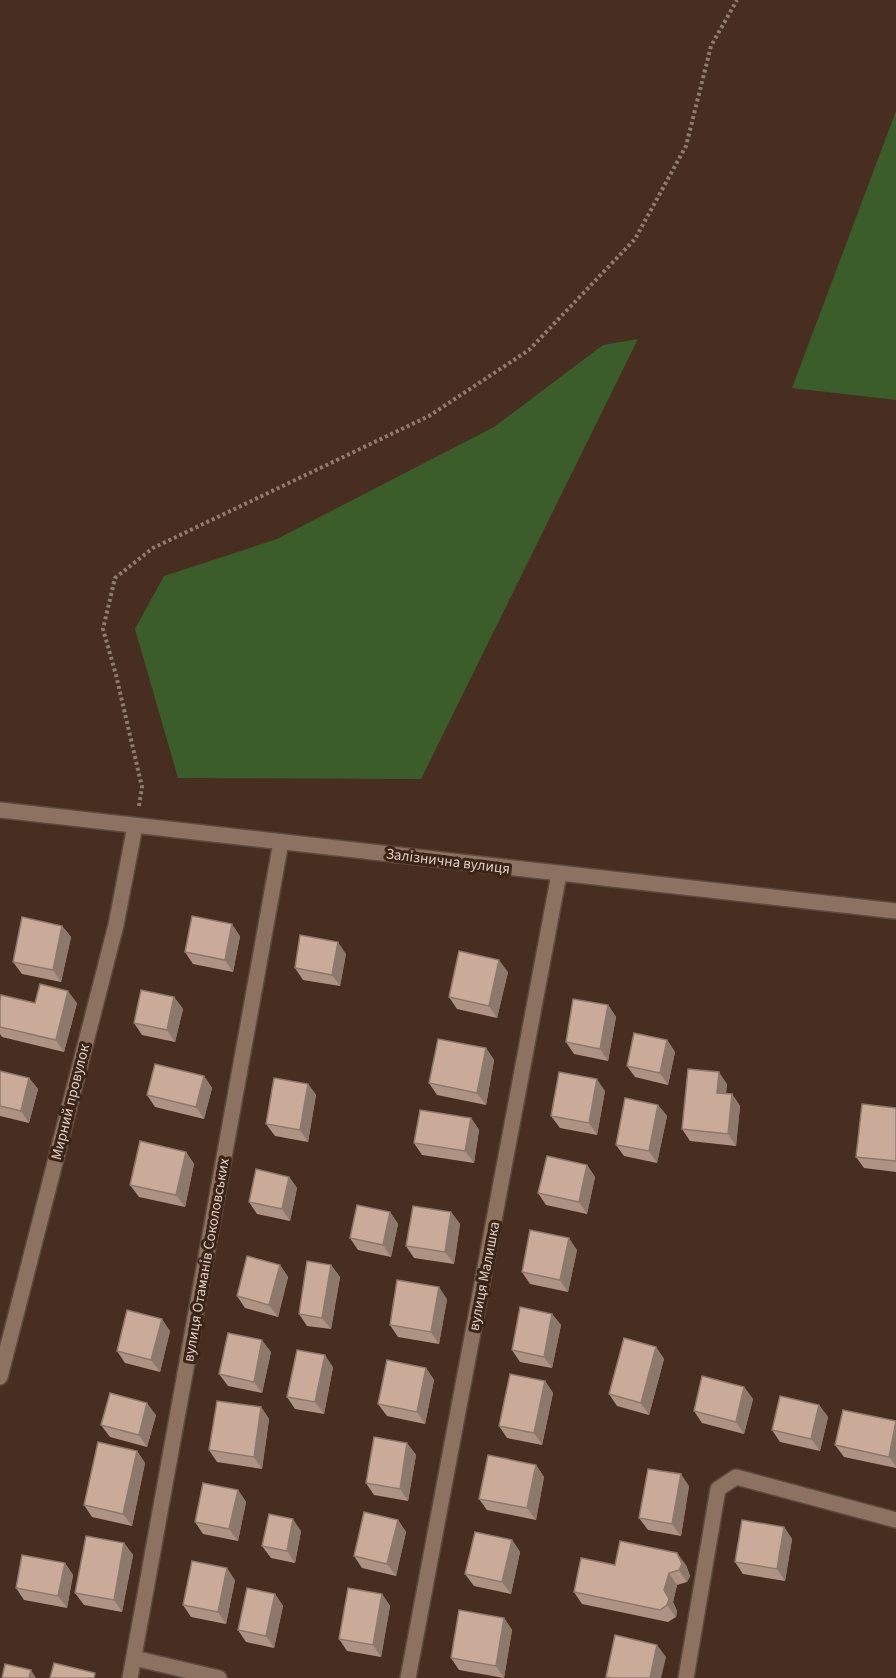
<svg xmlns="http://www.w3.org/2000/svg" width="896" height="1678" font-family="'Source Sans 3',sans-serif">
	<style>
		.green { fill: #3b5d29 }
		.lines { fill: none; stroke-linecap: round; stroke-linejoin: round }
		.minor-casing { stroke: #5e4a3e; stroke-width: 18 }
		.path { stroke: #907b70; stroke-width: 4; stroke-dasharray: 3 3; stroke-linecap: butt }
		.minor { stroke: #8d7161; stroke-width: 15 }
		.wall { fill: #ae9384 }
		.shaded-wall { fill: #8d786c }
		.building { fill: #caab9a; stroke: #8d786c; stroke-width: 1.5 }
		.labels { text-anchor: middle; stroke-width: 6; stroke-linejoin: round; paint-order: stroke }
		.street-label { font-size: 15px; fill: #decec5; stroke: #3c2417 }
	</style>
	<rect width="100%" height="100%" fill="#472e20"/>
	<g class="green">
		<polygon points="896,111 896,400 792,388"/>
		<polygon points="638,339 421,779 178,778 135,629 164,576 277,539 494,427 603,345"/>
	</g>
	<g class="lines">
		<g class="minor-casing">
			<g id="minor">
				<polyline points="0,810 896,911"/>
				<polyline points="0,1377 116,925 135,826"/>
				<polyline points="134,1658 219,1678"/>
				<polyline points="130,1678 281,842"/>
				<polyline points="408,1678 559,874"/>
				<polyline points="686,1678 718,1489 736,1477 896,1520"/>
			</g>
		</g>
		<polyline class="path" points="139,806 142,787 116,675 103,629 115,578 153,548 429,416 529,350 635,239 686,146 711,46 737,0"/>
		<use href="#minor" class="minor"/>
	</g>
	<g class="wall">
		<polygon points="62,926 71,937 61,982 22,974 13,962"/>
		<polygon points="240,936 233,972 193,964 185,952"/>
		<polygon points="346,954 340,986 303,980 295,968"/>
		<polygon points="508,972 497,1018 457,1009 449,997"/>
		<polygon points="174,997 183,1009 175,1042 142,1035 134,1023"/>
		<polygon points="0,1000 35,1003 77,1003 64,1052 2,1037 0,1034"/>
		<polygon points="608,1005 616,1017 608,1061 574,1054 566,1042"/>
		<polygon points="667,1040 675,1052 668,1085 635,1077 627,1066"/>
		<polygon points="486,1048 494,1060 486,1105 437,1095 429,1083"/>
		<polygon points="0,1071 29,1078 38,1089 29,1123 0,1116"/>
		<polygon points="204,1076 212,1088 204,1119 155,1107 147,1095"/>
		<polygon points="308,1084 316,1095 308,1142 275,1136 266,1124"/>
		<polygon points="727,1084 726,1093 732,1094 740,1106 736,1146 690,1141 682,1129"/>
		<polygon points="605,1091 597,1135 560,1128 551,1116"/>
		<polygon points="658,1105 667,1116 657,1163 624,1156 616,1145"/>
		<polygon points="896,1108 896,1172 864,1168 856,1157"/>
		<polygon points="471,1118 479,1130 474,1163 422,1155 414,1143"/>
		<polygon points="186,1152 194,1164 185,1207 139,1197 130,1185"/>
		<polygon points="587,1165 595,1177 587,1214 546,1205 538,1193"/>
		<polygon points="289,1177 297,1188 290,1221 257,1214 249,1202"/>
		<polygon points="390,1212 398,1224 391,1257 358,1250 350,1238"/>
		<polygon points="451,1212 460,1224 454,1264 414,1258 406,1246"/>
		<polygon points="577,1250 568,1292 530,1284 522,1272"/>
		<polygon points="280,1265 288,1277 278,1317 245,1308 237,1296"/>
		<polygon points="331,1265 340,1277 331,1329 307,1326 299,1314"/>
		<polygon points="447,1299 439,1344 398,1337 390,1325"/>
		<polygon points="552,1314 561,1325 552,1368 520,1362 512,1350"/>
		<polygon points="170,1331 160,1372 125,1363 117,1351"/>
		<polygon points="656,1347 664,1359 649,1415 617,1406 609,1394"/>
		<polygon points="271,1352 262,1393 228,1386 219,1374"/>
		<polygon points="333,1367 324,1414 295,1409 287,1397"/>
		<polygon points="426,1368 434,1380 425,1424 387,1416 378,1404"/>
		<polygon points="545,1381 553,1393 542,1445 507,1438 499,1426"/>
		<polygon points="744,1387 753,1399 744,1434 702,1423 694,1411"/>
		<polygon points="819,1405 828,1417 820,1451 780,1442 772,1430"/>
		<polygon points="261,1407 269,1419 262,1469 217,1462 209,1450"/>
		<polygon points="156,1415 147,1447 110,1437 101,1425"/>
		<polygon points="896,1421 896,1468 844,1457 835,1445"/>
		<polygon points="407,1443 416,1455 408,1501 374,1495 366,1483"/>
		<polygon points="137,1451 145,1463 132,1526 92,1517 84,1505"/>
		<polygon points="536,1465 544,1477 536,1520 487,1510 479,1499"/>
		<polygon points="689,1486 681,1536 648,1530 639,1518"/>
		<polygon points="238,1490 246,1502 238,1541 203,1534 195,1522"/>
		<polygon points="398,1520 406,1532 396,1576 362,1568 354,1556"/>
		<polygon points="784,1527 792,1539 785,1581 743,1574 735,1562"/>
		<polygon points="301,1531 295,1563 271,1558 262,1546"/>
		<polygon points="512,1540 520,1552 511,1594 474,1586 465,1574"/>
		<polygon points="124,1543 133,1555 122,1612 84,1605 75,1593"/>
		<polygon points="65,1563 73,1575 67,1608 24,1600 16,1588"/>
		<polygon points="615,1565 686,1565 690,1576 687,1582 677,1585 673,1602 677,1611 676,1617 668,1622 582,1604 574,1592"/>
		<polygon points="235,1580 226,1624 191,1617 183,1605"/>
		<polygon points="275,1594 283,1606 274,1648 246,1642 238,1630"/>
		<polygon points="382,1594 390,1606 381,1657 347,1651 339,1639"/>
		<polygon points="504,1618 512,1630 504,1678 459,1670 451,1658"/>
	</g>
	<g class="shaded-wall">
		<polygon points="232,924 240,936 233,972 225,960"/>
		<polygon points="62,926 71,937 61,982 53,970"/>
		<polygon points="338,942 346,954 340,986 332,975"/>
		<polygon points="499,960 508,972 497,1018 489,1006"/>
		<polygon points="68,991 77,1003 64,1052 56,1040"/>
		<polygon points="174,997 183,1009 175,1042 167,1030"/>
		<polygon points="608,1005 616,1017 608,1061 600,1049"/>
		<polygon points="667,1040 675,1052 668,1085 660,1073"/>
		<polygon points="486,1048 494,1060 486,1105 477,1093"/>
		<polygon points="719,1072 727,1084 725,1104 717,1093"/>
		<polygon points="204,1076 212,1088 204,1119 196,1107"/>
		<polygon points="29,1078 38,1089 29,1123 21,1111"/>
		<polygon points="597,1079 605,1091 597,1135 589,1123"/>
		<polygon points="308,1084 316,1095 308,1142 300,1130"/>
		<polygon points="732,1094 740,1106 736,1146 728,1134"/>
		<polygon points="658,1105 667,1116 657,1163 649,1151"/>
		<polygon points="471,1118 479,1130 474,1163 465,1151"/>
		<polygon points="186,1152 194,1164 185,1207 176,1195"/>
		<polygon points="587,1165 595,1177 587,1214 579,1202"/>
		<polygon points="289,1177 297,1188 290,1221 282,1209"/>
		<polygon points="390,1212 398,1224 391,1257 383,1245"/>
		<polygon points="451,1212 460,1224 454,1264 445,1252"/>
		<polygon points="569,1238 577,1250 568,1292 560,1280"/>
		<polygon points="280,1265 288,1277 278,1317 269,1305"/>
		<polygon points="331,1265 340,1277 331,1329 322,1318"/>
		<polygon points="439,1287 447,1299 439,1344 431,1332"/>
		<polygon points="552,1314 561,1325 552,1368 544,1357"/>
		<polygon points="162,1319 170,1331 160,1372 151,1360"/>
		<polygon points="262,1340 271,1352 262,1393 254,1382"/>
		<polygon points="656,1347 664,1359 649,1415 641,1403"/>
		<polygon points="325,1355 333,1367 324,1414 315,1402"/>
		<polygon points="426,1368 434,1380 425,1424 417,1412"/>
		<polygon points="545,1381 553,1393 542,1445 534,1433"/>
		<polygon points="744,1387 753,1399 744,1434 736,1422"/>
		<polygon points="147,1403 156,1415 147,1447 139,1435"/>
		<polygon points="819,1405 828,1417 820,1451 811,1439"/>
		<polygon points="261,1407 269,1419 262,1469 254,1457"/>
		<polygon points="896,1422 896,1466 889,1457"/>
		<polygon points="407,1443 416,1455 408,1501 400,1489"/>
		<polygon points="137,1451 145,1463 132,1526 123,1514"/>
		<polygon points="536,1465 544,1477 536,1520 527,1508"/>
		<polygon points="681,1474 689,1486 681,1536 672,1524"/>
		<polygon points="238,1490 246,1502 238,1541 229,1529"/>
		<polygon points="293,1519 301,1531 295,1563 287,1551"/>
		<polygon points="398,1520 406,1532 396,1576 387,1564"/>
		<polygon points="784,1527 792,1539 785,1581 777,1569"/>
		<polygon points="512,1540 520,1552 511,1594 502,1582"/>
		<polygon points="124,1543 133,1555 122,1612 114,1600"/>
		<polygon points="677,1553 686,1565 690,1576 687,1582 679,1570"/>
		<polygon points="65,1563 73,1575 67,1608 58,1596"/>
		<polygon points="227,1568 235,1580 226,1624 218,1612"/>
		<polygon points="669,1573 677,1585 673,1602 677,1611 676,1617 667,1605 664,1590"/>
		<polygon points="275,1594 283,1606 274,1648 266,1636"/>
		<polygon points="382,1594 390,1606 381,1657 373,1645"/>
		<polygon points="504,1618 512,1630 504,1678 496,1666"/>
		<polygon points="657,1645 666,1657 661,1678 650,1678"/>
		<polygon points="31,1670 36,1678 29,1678"/>
	</g>
	<g class="building">
		<polygon points="192,916 232,924 225,960 185,952"/>
		<polygon points="22,917 62,926 53,970 13,962"/>
		<polygon points="300,935 338,942 332,975 295,968"/>
		<polygon points="459,951 499,960 489,1006 449,997"/>
		<polygon points="40,984 68,991 56,1040 0,1027 0,1000 1,995 35,1003"/>
		<polygon points="141,990 174,997 167,1030 134,1023"/>
		<polygon points="573,999 608,1005 600,1049 566,1042"/>
		<polygon points="634,1033 667,1040 660,1073 627,1066"/>
		<polygon points="438,1039 486,1048 477,1093 429,1083"/>
		<polygon points="155,1064 204,1076 196,1107 147,1095"/>
		<polygon points="688,1069 719,1072 717,1093 732,1094 728,1134 682,1129"/>
		<polygon points="0,1071 29,1078 21,1111 0,1106"/>
		<polygon points="559,1072 597,1079 589,1123 551,1116"/>
		<polygon points="274,1078 308,1084 300,1130 266,1124"/>
		<polygon points="625,1098 658,1105 649,1151 616,1145"/>
		<polygon points="862,1104 896,1108 896,1161 856,1157"/>
		<polygon points="420,1110 471,1118 465,1151 414,1143"/>
		<polygon points="140,1141 186,1152 176,1195 130,1185"/>
		<polygon points="547,1156 587,1165 579,1202 538,1193"/>
		<polygon points="256,1169 289,1177 282,1209 249,1202"/>
		<polygon points="357,1205 390,1212 383,1245 350,1238"/>
		<polygon points="413,1206 451,1212 445,1252 406,1246"/>
		<polygon points="530,1230 569,1238 560,1280 522,1272"/>
		<polygon points="247,1256 280,1265 269,1305 237,1296"/>
		<polygon points="307,1261 331,1265 322,1318 299,1314"/>
		<polygon points="397,1280 439,1287 431,1332 390,1325"/>
		<polygon points="520,1307 552,1314 544,1357 512,1350"/>
		<polygon points="127,1310 162,1319 151,1360 117,1351"/>
		<polygon points="228,1333 262,1340 254,1382 219,1374"/>
		<polygon points="624,1338 656,1347 641,1403 609,1394"/>
		<polygon points="297,1350 325,1355 315,1402 287,1397"/>
		<polygon points="387,1360 426,1368 417,1412 378,1404"/>
		<polygon points="510,1374 545,1381 534,1433 499,1426"/>
		<polygon points="702,1376 744,1387 736,1422 694,1411"/>
		<polygon points="110,1393 147,1403 139,1435 101,1425"/>
		<polygon points="780,1396 819,1405 811,1439 772,1430"/>
		<polygon points="217,1401 261,1407 254,1457 209,1450"/>
		<polygon points="843,1410 896,1421 889,1457 835,1445"/>
		<polygon points="374,1437 407,1443 400,1489 366,1483"/>
		<polygon points="98,1442 137,1451 123,1514 84,1505"/>
		<polygon points="488,1455 536,1465 527,1508 479,1499"/>
		<polygon points="648,1469 681,1474 672,1524 639,1518"/>
		<polygon points="203,1483 238,1490 229,1529 195,1522"/>
		<polygon points="364,1512 398,1520 387,1564 354,1556"/>
		<polygon points="269,1514 293,1519 287,1551 262,1546"/>
		<polygon points="742,1520 784,1527 777,1569 735,1562"/>
		<polygon points="475,1532 512,1540 502,1582 465,1574"/>
		<polygon points="86,1536 124,1543 114,1600 75,1593"/>
		<polygon points="620,1541 677,1553 682,1564 679,1570 669,1573 664,1590 669,1599 667,1605 660,1610 574,1592 581,1558 615,1565"/>
		<polygon points="22,1555 65,1563 58,1596 16,1588"/>
		<polygon points="192,1561 227,1568 218,1612 183,1605"/>
		<polygon points="247,1588 275,1594 266,1636 238,1630"/>
		<polygon points="348,1588 382,1594 373,1645 339,1639"/>
		<polygon points="459,1610 504,1618 496,1666 451,1658"/>
		<polygon points="615,1635 657,1645 650,1678 612,1678 606,1677"/>
		<polygon points="54,1663 95,1673 94,1678 50,1678"/>
		<polygon points="5,1664 31,1670 29,1678 2,1678"/>
	</g>
	<g class="labels">
		<g class="street-label">
			<text transform="translate(448 861) rotate(7)" y="5">Залізнична вулиця</text>
			<text transform="translate(70 1102) rotate(-76)" y="5">Мирний провулок</text>
			<text transform="translate(206 1260) rotate(-80)" y="5">вулиця Отаманів Соколовських</text>
			<text transform="translate(484 1276) rotate(-79)" y="5">вулиця Малишка</text>
		</g>
	</g>
</svg>
